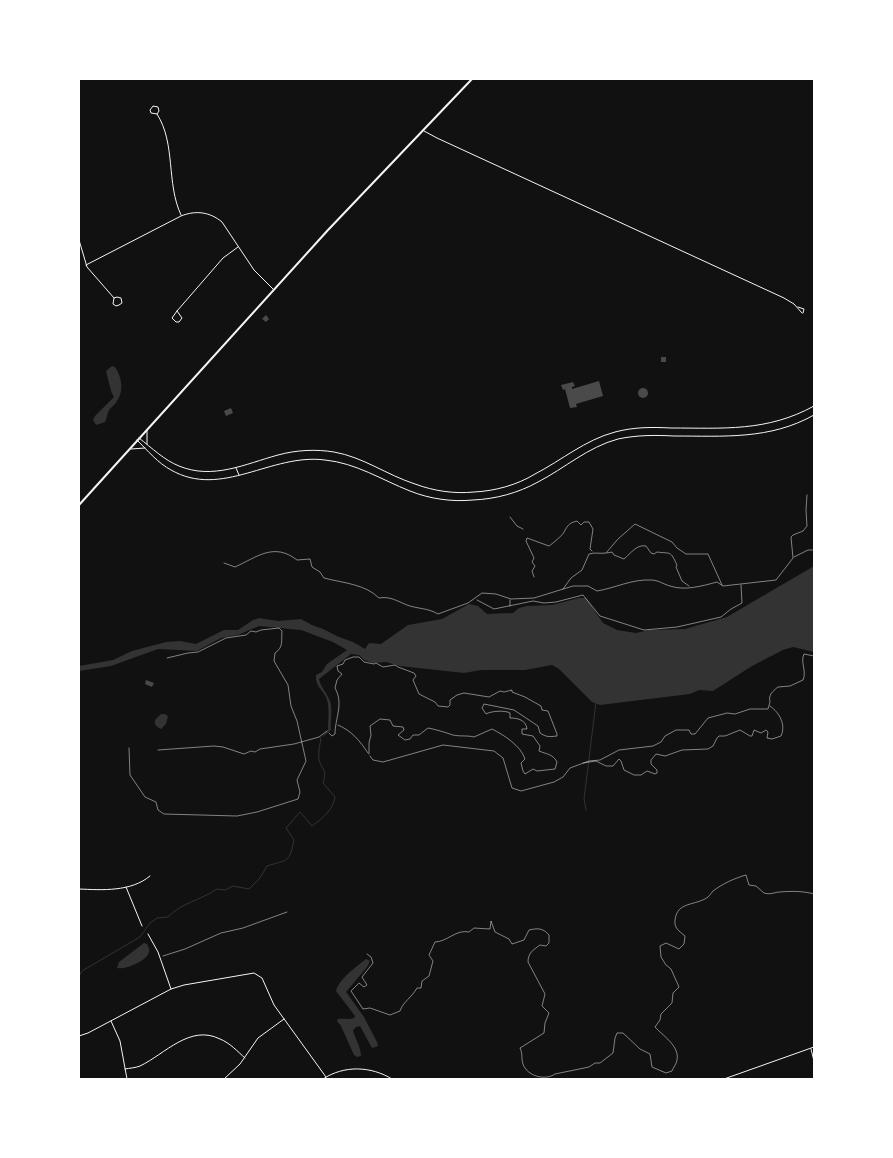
<svg xmlns="http://www.w3.org/2000/svg" width="893" height="1158" font-family="'Exo 2',sans-serif">
	<style>
		.water { fill: #333 }
		.lines { fill: none; stroke-linecap: round; stroke-linejoin: round }
		.stream { stroke: #333; stroke-width: 1 }
		.building { fill: #4a4a4a }
		.path { stroke: #f5f5f5; stroke-width: 0.5 }
		.service { stroke: #f5f5f5; stroke-width: 0.5 }
		.minor { stroke: #f5f5f5; stroke-width: 1 }
		.tertiary { stroke: #f5f5f5; stroke-width: 1 }
		.secondary { stroke: #f5f5f5; stroke-width: 2 }
	</style>
	<rect width="100%" height="100%" fill="#111"/>
	<g class="water">
		<path d="M112 366 115 367C122 377 124 391 117 401 115 405 111 407 109 410 107 414 107 418 105 422L96 425 93 420 95 416 114 397 111 391 106 371Z"/>
		<path d="M814 566V652L793 647 783 650 752 666 713 691 699 690 690 694 600 705 592 702 559 669 552 665 525 670H481L464 673 400 666 386 662 373 663 364 660 359 655 351 654 319 679C320 686 327 693 330 701 333 710 330 720 331 730L321 738 328 730C328 720 330 706 326 697 322 689 315 686 316 675L322 672 327 664 347 650 333 642 301 630 259 626 238 635 221 638 197 651 158 649 111 666 79 671V666L113 660 132 651 166 642 180 641 196 644 224 630H238L253 620 259 618 278 621 301 619 312 625 323 629 339 637 353 642 365 649 369 643 381 644 408 625 442 619 469 604 478 606 487 614 513 613 519 608 527 606 552 605 579 598H586L603 623 617 630 636 633 649 630 685 629 727 617Z"/>
		<path d="M161 714H165L168 716 166 724 161 729C157 727 154 725 155 720Z"/>
		<path d="M144 943 147 944C148 946 150 949 149 952 147 961 125 970 117 968L119 962Z"/>
		<path d="M366 959 370 961 367 967 346 992 364 1017 377 1042 378 1046 372 1048 360 1026 356 1027 353 1030C355 1039 361 1047 361 1056L357 1057 354 1055 341 1026 337 1021 338 1019C343 1018 348 1020 354 1018L355 1016 336 991C339 979 356 967 366 959Z"/>
	</g>
	<g class="lines">
		<g class="stream">
			<polyline points="586,810 584,799 596,702"/>
			<path d="M79 976 82 971 140 937 150 923 157 918 168 917C181 903 201 900 217 889L225 890 233 886 249 889 260 878 267 866C289 859 289 863 294 840L286 828 300 812 312 826C323 818 333 810 335 797L323 783C328 769 321 770 319 759 318 752 320 745 321 738"/>
		</g>
	</g>
	<g class="building">
		<polygon points="266,315 269,319 266,322 262,319"/>
		<rect x="661" y="357" width="5" height="5"/>
		<polygon points="599,381 603,396 576,404 577,407 570,408 565,389 563,390 561,385 573,382 575,386 572,387 572,389"/>
		<circle cx="643" cy="393" r="5"/>
		<polygon points="231,408 233,413 226,416 224,411"/>
		<polygon points="146,680 154,683 152,687 145,684"/>
	</g>
	<g class="lines">
		<g class="path">
			<path d="M607 553 612 552 614 555 624 559C631 553 637 544 646 546L651 553 654 554 657 552C671 554 670 550 677 565L676 567 682 581 689 586"/>
			<polyline points="794,557 808,550 814,550"/>
			<path d="M224 563 235 567C257 557 274 542 297 560L310 559 312 567 320 572 324 578C343 583 365 584 379 598 390 596 397 601 407 605 418 609 428 608 438 614L468 603 482 593 496 594 511 599 534 598 573 586H588L597 591C615 588 632 579 651 580 658 580 663 584 670 586 685 591 702 586 717 582L723 586 776 580 793 558 791 537 793 535 803 531 807 526 806 510 807 495"/>
			<path d="M534 577 532 571 535 566 532 562 534 558 526 541 527 538 549 546C552 544 563 535 564 532 568 525 569 523 577 521L581 525 584 522H589L593 529 590 549 592 551"/>
			<path d="M563 589 571 578 582 570 589 554C595 552 600 554 606 553L618 539 635 524 672 542 677 548 686 554H708L722 585"/>
			<polyline points="477,600 494,609 533,601 544,603 556,602 583,595 600,616 644,630 677,627 721,617 731,609 742,603 741,585"/>
			<polyline points="510,606 510,600"/>
			<path d="M338 725C352 731 360 741 368 753"/>
			<path d="M329 733 332 736 335 734C335 718 344 704 335 688L337 680 342 674 338 671 337 666 343 664 345 660 353 657H359L364 662 374 664 376 663 383 667 395 665 398 667 414 673 416 676 413 680 419 694 435 702 438 706 448 707 450 705V700L457 695 464 693 489 697 500 691 504 692 512 690V692L525 697 541 706 542 710 548 711 557 734V736C549 737 546 737 540 733L538 726 514 710 484 704 482 708 486 714C491 711 505 710 510 713V718C518 718 526 720 527 729H522V734L533 736 540 746 539 751C546 754 553 754 557 762L555 769 537 771 533 769 525 774 523 771 521 763 525 759C521 746 504 735 492 729L474 737C467 735 456 737 450 734 444 732 434 729 428 728L419 735H413L410 739 405 740 398 735 404 730 403 727 393 726 390 720 380 719 370 726 371 735 369 743V754"/>
			<path d="M129 748 130 775 145 797 156 802 158 810 164 814 237 816 257 812 298 799 300 792 297 780 306 761 297 721 291 706 288 685 274 661 275 653C284 647 281 640 282 631L279 628 261 630 256 632 251 631 246 635 226 638 198 652 188 653 167 658"/>
			<polyline points="158,750 214,746 223,747 244,754 251,751 255,752 260,749 294,744 319,737 327,731"/>
			<path d="M370 756 373 760 383 762 443 745 494 751 503 758 512 788 521 791 554 782 563 777 570 768 589 761 600 760 619 750 653 746 661 742 665 736 676 730H689L691 734H695L708 718 727 713 735 714 750 709H768L770 702C768 695 773 691 778 687L790 686 803 680C807 671 800 662 804 654L814 656"/>
			<path d="M583 763 596 761 606 766H613L619 759 621 761 624 770 634 775H641L647 771 655 774 657 773V770L651 764V760L656 754 665 756 682 750 708 749 713 746 717 738 719 736H725L740 730 750 736H752L754 730 761 733 766 730 768 732 767 738 772 739 781 736C786 725 780 713 770 706"/>
			<path d="M367 954 371 957 373 963 362 977 367 985 364 987 359 983 351 991 363 1009 370 1008 390 1015 400 1011C403 1002 412 997 417 988H421L422 981 429 976 433 961 429 955 435 942C447 942 456 929 469 932L474 928 490 929 491 921 495 932 509 939 512 944 524 940 529 930C538 928 543 928 549 935V943L546 946 540 945C533 950 528 953 528 962L545 994 542 1006 549 1013 545 1023 544 1033 520 1048C523 1054 521 1058 523 1064 527 1076 545 1081 555 1074L589 1067 595 1063H600L613 1053 615 1038 617 1033H623L640 1049 650 1054 652 1067 666 1073 672 1071C673 1068 677 1063 677 1060 680 1046 662 1035 655 1027L660 1020 661 1014 672 1003 673 993 679 987 671 969 666 965 661 957 660 946 666 943 679 949 684 944 685 936C679 931 674 928 675 920 677 901 696 906 708 897 710 895 712 892 713 891 722 884 735 878 746 875L749 885 756 886 764 893C771 895 775 892 780 892 791 891 804 891 814 894"/>
			<polyline points="163,956 185,949 221,933 243,928 287,912"/>
		</g>
		<polyline class="service" points="510,517 517,526 523,529"/>
		<g class="minor">
			<path d="M157 114 151 113 150 110 153 106 158 107 159 111 157 114C176 144 166 183 181 215"/>
			<polyline points="424,131 437,138 784,298 794,304 802,313"/>
			<polyline points="79,240 87,267 114,298 117,297 121,298 122,303 119,305 116,306 113,304 114,298"/>
			<path d="M86 265 181 216C196 210 210 212 222 222L254 270 273 289"/>
			<polyline points="798,307 804,309 803,313"/>
			<polyline points="177,311 182,318 179,322 176,322 172,318 177,311 223,258 238,247"/>
			<polyline points="236,468 239,475"/>
			<polyline points="126,887 142,926"/>
			<path d="M79 889C102 890 131 892 150 876"/>
			<polyline points="148,934 158,952 171,989"/>
			<polyline points="111,1021 120,1041 127,1079"/>
			<polyline points="79,1036 88,1033 171,989 184,985 254,973 262,978 274,1005 326,1077"/>
			<polyline points="811,1049 814,1061"/>
			<path d="M125 1069C130 1068 135 1068 140 1066 165 1054 190 1024 220 1039 230 1043 237 1051 245 1058"/>
			<polyline points="224,1079 240,1064 258,1038 284,1019"/>
		</g>
		<g class="tertiary">
			<polyline points="147,431 147,444"/>
			<path d="M139 438C152 448 164 460 179 466 213 480 245 464 278 455 296 450 316 449 334 452 363 457 387 475 415 484 434 491 454 494 474 492 495 491 517 485 535 474 562 460 585 440 615 432 634 427 652 427 671 428 723 428 767 432 814 406"/>
			<path d="M137 440C148 451 158 463 171 470 222 499 271 453 325 460 356 463 382 480 410 491 430 499 452 502 473 500 496 499 518 493 538 482 565 468 588 447 618 439 637 435 655 435 674 436 723 436 770 440 814 415"/>
			<polyline points="131,449 145,448"/>
			<path d="M323 1079C344 1065 371 1066 392 1079"/>
			<polyline points="724,1079 814,1047"/>
		</g>
		<polyline class="secondary" points="79,505 328,230 472,79"/>
	</g>
	<rect width="893" height="1158" fill="none" stroke="#ffffff" stroke-width="160"/>
</svg>
